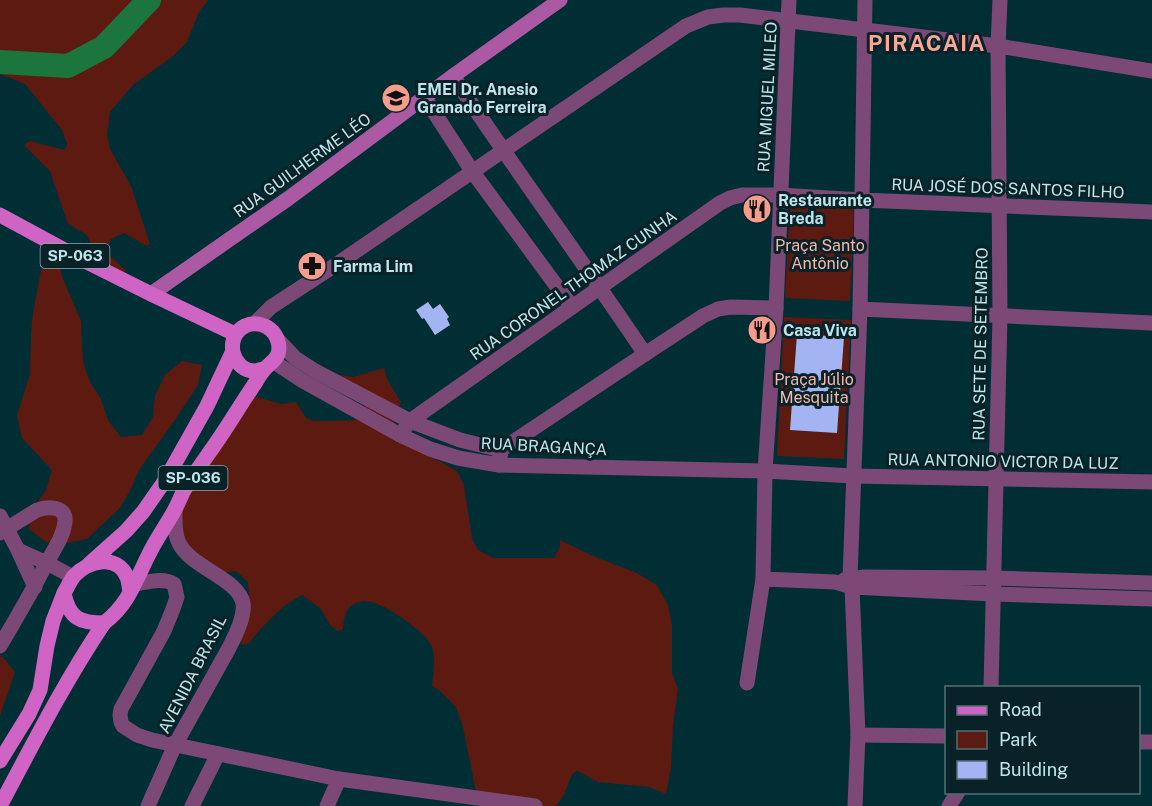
<svg xmlns="http://www.w3.org/2000/svg" width="1152" height="806" font-family="'Public Sans',sans-serif">
	<style>
		.green { fill: #5d1a10 }
		.lines { fill: none; stroke-linecap: round; stroke-linejoin: round }
		.river { stroke: #1c753d; stroke-width: 24 }
		.building { fill: #a2b5f2 }
		.minor { stroke: #7c4976; stroke-width: 15 }
		.tertiary { stroke: #7c4976; stroke-width: 15 }
		.secondary { stroke: #ab59a3; stroke-width: 15 }
		.primary { stroke: #d064c5; stroke-width: 15 }
		.labels { text-anchor: middle; stroke-width: 6; stroke-linejoin: round; paint-order: stroke }
		.shield { fill: #082227; stroke: #88aab1; stroke-width: 1.5 }
		.shield-label { font-size: 15px; font-weight: bold; fill: #bfe5ec }
		.poi-label { font-size: 16px; font-weight: bold; fill: #bfe5ec; stroke: #082227; text-anchor: start }
		.street-label { font-size: 16px; fill: #bfe5ec; stroke: #082227 }
		.park-label { font-size: 16px; fill: #f3b7ac; stroke: #082227 }
		.district-label { font-size: 22px; font-weight: bold; letter-spacing: 1.5px; fill: #f9a797; stroke: #082227 }
	</style>
	<rect width="100%" height="100%" fill="#002e35"/>
	<g class="green">
		<polygon points="0,0 208,0 198,14 187,42 173,56 133,85 110,112 107,135 110,149 131,186 150,244 147,246 124,233 111,239 106,252 125,270 125,276 101,267 87,235 68,224 50,171 24,145 30,141 65,150 67,144 62,130 25,84 0,74"/>
		<polygon points="790,206 854,209 850,301 785,298"/>
		<polygon points="59,263 63,279 81,321 83,362 90,382 101,399 108,420 121,437 142,435 153,417 155,396 165,375 182,361 202,365 198,385 175,420 139,470 130,491 119,509 87,539 66,543 46,542 29,529 33,509 46,490 52,470 22,438 17,415 30,374 31,333 33,313 41,270"/>
		<polygon points="784,317 851,320 844,459 777,456"/>
		<path d="M384 368 388 381 401 402 392 429 393 436 457 471 464 485 472 539 478 550 494 558H554L560 547V540L593 556 637 573 657 585 668 605 672 625V673L678 689 673 726 671 768 666 794 649 787 598 782 577 771 572 774 564 795 556 806H482L475 787 463 727 456 707 440 691 432 686C433 673 437 658 431 645 424 631 387 605 371 602 364 600 355 602 350 607 344 613 344 621 343 629L338 631 330 625 320 608 302 595C279 607 264 625 248 644L242 645 240 638 249 594 248 582 236 571 222 573 215 570 180 537 178 515 240 401 257 397 282 404 296 402 306 418 314 421 365 420 369 414 361 400 323 372 353 377Z"/>
		<polygon points="2,656 15,672 0,716 0,657"/>
	</g>
	<g class="lines">
		<polyline class="river" points="0,62 68,66 104,47 149,0"/>
	</g>
	<g class="building">
		<polygon points="428,302 433,309 440,304 449,317 447,319 450,325 435,335 424,318 422,319 416,310"/>
		<polygon points="797,334 844,337 837,433 790,430"/>
	</g>
	<g class="lines">
		<g class="minor">
			<polyline points="865,0 862,200 1152,212"/>
			<path d="M453 76C515 170 582 260 645 354"/>
			<polyline points="425,98 472,171 572,307"/>
			<polyline points="410,421 460,440 501,450"/>
			<polyline points="499,465 501,450 645,354 703,316 718,309 731,307 776,308"/>
			<polyline points="765,471 776,308 789,0"/>
			<polyline points="0,516 18,550 35,587"/>
			<path d="M0 533 37 510C48 506 67 506 65 522 63 538 53 551 46 564 32 592 16 619 0 646"/>
			<polyline points="18,550 47,563 73,577"/>
			<path d="M136 584C148 582 163 577 174 584L177 597 173 609 164 631 121 709 120 715 121 722 123 726 137 735 152 740 339 779 535 806"/>
			<polyline points="747,683 763,579"/>
			<polyline points="991,688 1000,316 998,46 1000,0"/>
			<polyline points="858,735 946,736"/>
			<polyline points="1138,742 1152,742"/>
			<path d="M148 806 175 745 229 648C235 636 245 617 243 603 238 578 191 568 179 543 174 533 175 521 175 510"/>
			<polyline points="192,806 218,754"/>
			<polyline points="327,806 339,779"/>
			<polyline points="855,806 858,735 852,587 850,578 860,309"/>
			<polyline points="949,806 958,792"/>
		</g>
		<g class="tertiary">
			<polyline points="255,323 271,307 337,264 686,26 708,17 723,15 740,15 998,46 1152,71"/>
			<polyline points="278,340 295,358 315,371 410,421"/>
			<polyline points="274,362 303,381 400,435 430,449 458,458 499,465 765,471 853,476 1152,482"/>
			<polyline points="400,435 410,421 720,203 730,198 742,195 780,195 862,200 860,309 1152,323"/>
			<polyline points="765,471 763,579 835,582 852,587 993,594 1152,599"/>
			<polyline points="844,580 864,577 994,578 1152,583"/>
		</g>
		<polyline class="secondary" points="151,294 289,198 453,76 560,0"/>
		<g class="primary">
			<polyline points="0,215 85,261 151,294 235,334"/>
			<polyline points="89,564 126,531 143,512 166,479 207,406 232,353"/>
			<path d="M130 592C129 587 129 582 127 577 117 553 88 561 74 576 70 581 67 588 64 593 69 618 79 623 104 623 128 605 135 582 148 556 155 541 165 527 173 513 177 506 180 499 183 492 193 475 205 459 216 443 230 423 242 402 256 382 258 378 261 374 263 371 268 364 275 362 278 354 281 344 276 332 267 327 260 323 251 323 245 326 223 337 232 372 256 371 259 370 262 369 265 369"/>
			<polyline points="0,761 29,714 40,690 47,646 53,621 64,593"/>
			<path d="M0 806C33 744 65 681 104 623"/>
		</g>
	</g>
	<defs>
		<g id="school-disc" transform="scale(1.5)"><circle r="9.5" fill="#f49d8d" stroke="#082227"/><path d="M0-5L7-2L0 1L-7-2ZM-4 1L0 2.5L4 1V4Q0 6-4 4Z" fill="#111"/></g>
		<g id="restaurant-disc" transform="scale(1.5)"><circle r="9.5" fill="#f49d8d" stroke="#082227"/><path d="M-5-6h1v4h1v-4h1v4h1v-4h1v5L-1.5 .5V6h-2V.5L-5-1ZM5-6V6H3V1.5H1.5Q1.5-4 5-6Z" fill="#111"/></g>
		<g id="pharmacy-disc" transform="scale(1.5)"><circle r="9.5" fill="#f49d8d" stroke="#082227"/><path d="M-2-6h4v4h4v4h-4v4h-4v-4h-4v-4h4Z" fill="#111"/></g>
	</defs>
	<g fill-rule="evenodd">
		<use href="#school-disc" x="396" y="98"/>
		<use href="#restaurant-disc" x="757" y="209"/>
		<use href="#pharmacy-disc" x="312" y="266"/>
		<use href="#restaurant-disc" x="762" y="330"/>
	</g>
	<g class="labels">
		<g class="shield">
			<rect x="40.5" y="244" width="69" height="24" rx="4.5"/>
			<rect x="158.5" y="466" width="69" height="24" rx="4.5"/>
		</g>
		<g class="shield-label">
			<text x="75" y="261">SP-063</text>
			<text x="193" y="483">SP-036</text>
		</g>
		<g class="poi-label">
			<text x="417" y="95">EMEI Dr. Anesio<tspan x="417" dy="18">Granado Ferreira</tspan></text>
			<text x="778" y="206">Restaurante<tspan x="778" dy="18">Breda</tspan></text>
			<text x="333" y="272">Farma Lim</text>
			<text x="783" y="336">Casa Viva</text>
		</g>
		<g class="street-label">
			<text transform="translate(767 97) rotate(-87)" y="6">RUA MIGUEL MILEO</text>
			<text transform="translate(302 165) rotate(-36)" y="6">RUA GUILHERME LÉO</text>
			<text transform="translate(1008 188) rotate(2)" y="6">RUA JOSÉ DOS SANTOS FILHO</text>
			<text transform="translate(573 285) rotate(-35)" y="6">RUA CORONEL THOMAZ CUNHA</text>
			<text transform="translate(980 344) rotate(-89)" y="6">RUA SETE DE SETEMBRO</text>
			<text transform="translate(544 446) rotate(3)" y="6">RUA BRAGANÇA</text>
			<text transform="translate(1003 461) rotate(1)" y="6">RUA ANTONIO VICTOR DA LUZ</text>
			<text transform="translate(192 674) rotate(-63)" y="6">AVENIDA BRASIL</text>
		</g>
		<g class="park-label">
			<text x="820" y="251">Praça Santo<tspan x="820" dy="18">Antônio</tspan></text>
			<text x="814" y="385">Praça Júlio<tspan x="814" dy="18">Mesquita</tspan></text>
		</g>
		<g class="district-label">
			<text x="927" y="51">PIRACAIA</text>
		</g>
	</g>
	<rect x="945" y="686" width="195" height="108" fill="#082227" stroke="#517076" stroke-width="1.5"/>
	<rect x="957" y="706" width="30" height="9" fill="#d064c5" stroke="#517076" stroke-width="1.5"/>
	<text x="999" y="716" font-size="18" fill="#bfe5ec">Road</text>
	<rect x="957" y="731" width="30" height="18" fill="#5d1a10" stroke="#517076" stroke-width="1.5"/>
	<text x="999" y="746" font-size="18" fill="#bfe5ec">Park</text>
	<rect x="957" y="761" width="30" height="18" fill="#a2b5f2" stroke="#517076" stroke-width="1.5"/>
	<text x="999" y="776" font-size="18" fill="#bfe5ec">Building</text>
</svg>
